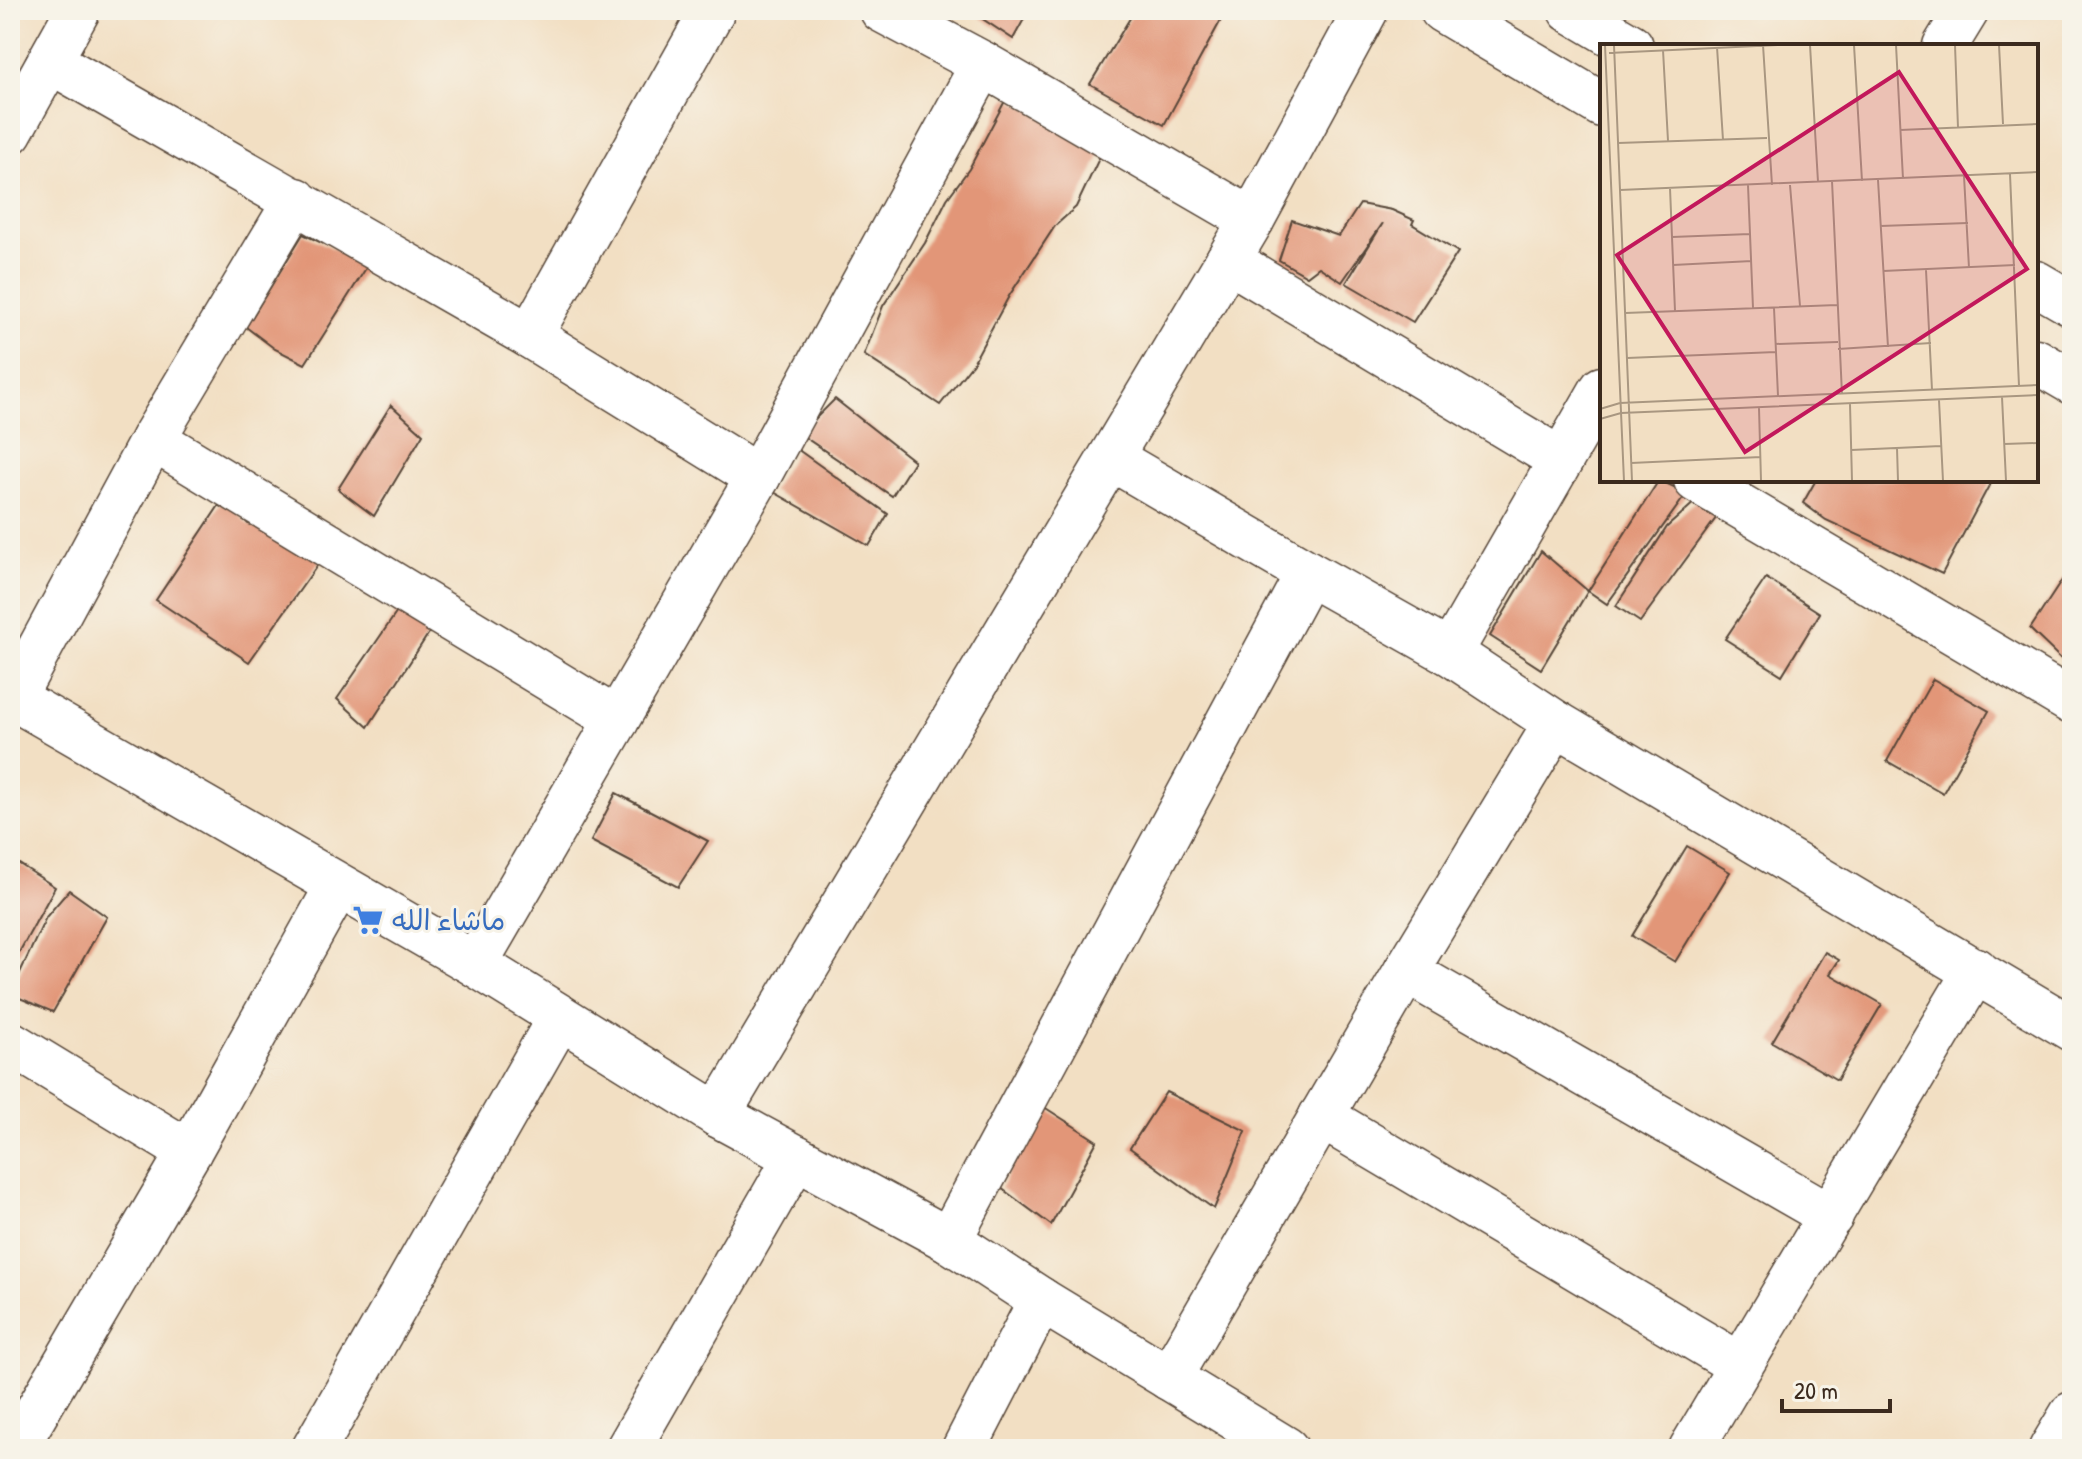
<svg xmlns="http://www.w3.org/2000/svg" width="2082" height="1459" font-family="'Patrick Hand','Playpen Sans Arabic',sans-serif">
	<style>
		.building { fill: #e29678 }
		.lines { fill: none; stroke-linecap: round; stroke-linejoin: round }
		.minor-casing { stroke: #564537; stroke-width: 47 }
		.minor { stroke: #fff; stroke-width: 44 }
		.labels { text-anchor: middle; stroke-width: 6; stroke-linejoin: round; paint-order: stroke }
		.shop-label { font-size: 28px; fill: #366cbe; stroke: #f7f3e8; text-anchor: start }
		.inset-road { fill: none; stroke: #a99781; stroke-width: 2 }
		.view { fill: #c2185b; fill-opacity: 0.15; stroke: #c2185b; stroke-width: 4 }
		.inset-edge { fill: none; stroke: #3b2a1e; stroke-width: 4 }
	</style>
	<rect width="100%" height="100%" fill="#f7f3e8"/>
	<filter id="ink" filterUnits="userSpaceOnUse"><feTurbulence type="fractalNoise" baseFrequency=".0125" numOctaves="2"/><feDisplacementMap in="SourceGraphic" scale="16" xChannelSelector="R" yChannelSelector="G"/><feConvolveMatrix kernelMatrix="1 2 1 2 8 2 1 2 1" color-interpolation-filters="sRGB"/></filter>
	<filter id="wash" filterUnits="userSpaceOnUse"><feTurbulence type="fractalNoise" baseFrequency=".006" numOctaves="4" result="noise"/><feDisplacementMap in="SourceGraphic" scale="32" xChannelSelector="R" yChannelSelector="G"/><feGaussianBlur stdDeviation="1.8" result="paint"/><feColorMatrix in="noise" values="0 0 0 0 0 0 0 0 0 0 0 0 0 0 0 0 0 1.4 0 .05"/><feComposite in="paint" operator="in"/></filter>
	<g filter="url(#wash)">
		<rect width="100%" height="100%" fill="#f2dfc3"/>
		<g id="blocks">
			<g class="building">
				<polygon points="969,10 1029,10 1013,39"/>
				<polygon points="1135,10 1204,10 1221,20 1164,125 1090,84"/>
				<polygon points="1007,97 1104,148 1076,207 1055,226 1009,296 973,363 940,405 864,355 883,306 925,243 947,199 969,169"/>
				<polygon points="1360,204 1392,210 1414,220 1412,224 1458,252 1413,322 1346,283 1383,223 1342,282 1319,267 1307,276 1279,260 1292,220 1339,236"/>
				<polygon points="303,234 368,265 305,364 275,349 246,327"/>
				<polygon points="835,399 914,461 892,496 800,434"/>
				<polygon points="391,405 423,434 374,516 338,489"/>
				<polygon points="797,449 888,514 869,546 772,491"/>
				<polygon points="1659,480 1687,493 1607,604 1588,591 1541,669 1490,636 1541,551 1588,591"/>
				<polygon points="1816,480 1992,480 1942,574 1826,520 1803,503"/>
				<polygon points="224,498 248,524 282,535 321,560 249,662 156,600"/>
				<polygon points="1697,500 1719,514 1640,622 1616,606 1667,527"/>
				<polygon points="2072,565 2072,663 2060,658 2030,629"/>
				<polygon points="1766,578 1820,613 1782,675 1725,639"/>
				<polygon points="401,606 434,625 368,727 337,699"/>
				<polygon points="1933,679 1989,711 1943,793 1887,761"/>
				<polygon points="616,793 708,841 678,887 591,841"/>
				<polygon points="1687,846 1730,872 1675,962 1632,936"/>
				<polygon points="10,858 55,887 10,969"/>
				<polygon points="69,890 107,917 53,1012 10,994 46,917"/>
				<polygon points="1825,952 1839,960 1830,974 1882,1004 1837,1080 1772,1042"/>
				<polygon points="1166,1092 1246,1131 1214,1209 1130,1148"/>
				<polygon points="1041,1105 1097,1141 1051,1225 1001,1188"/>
			</g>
		</g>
	</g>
	<g filter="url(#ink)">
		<use href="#blocks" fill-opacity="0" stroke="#564537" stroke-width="2"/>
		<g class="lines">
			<g class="minor-casing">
				<g id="minor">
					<polyline points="882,10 983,64 1252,220"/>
					<polyline points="1442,10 1602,105"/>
					<polyline points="1570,10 1631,46"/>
					<polyline points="1945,46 1967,10"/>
					<polyline points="50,61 530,336 758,477"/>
					<polyline points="10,132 78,10"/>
					<polyline points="1228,260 1561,460"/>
					<polyline points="2036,283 2072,304"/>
					<polyline points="530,336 713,10"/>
					<polyline points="2036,361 2072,382"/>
					<polyline points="153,439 617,720"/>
					<polyline points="1111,458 1308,573 1450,653 1556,723 2072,1029"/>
					<polyline points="1696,480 2072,702"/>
					<polyline points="1450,653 1602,389"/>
					<polyline points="10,696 475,964 718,1115 949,1240 1041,1300 1286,1449"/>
					<polyline points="13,698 153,439 296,200"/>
					<polyline points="475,964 758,477 983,64"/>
					<polyline points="1406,971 1831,1216"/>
					<polyline points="10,1043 189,1152"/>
					<polyline points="718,1115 1252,220 1366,10"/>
					<polyline points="1321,1116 1740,1365"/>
					<polyline points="949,1240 1308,573"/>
					<polyline points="1169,1378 1406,971 1556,723"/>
					<polyline points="15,1449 189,1152 337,887"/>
					<polyline points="314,1449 560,1017"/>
					<polyline points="628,1449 796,1157"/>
					<polyline points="964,1449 1041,1300"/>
					<polyline points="1691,1449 1976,970"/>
					<polyline points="2051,1449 2072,1414"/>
				</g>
			</g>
			<use href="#minor" class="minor"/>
		</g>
	</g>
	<defs>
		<g id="supermarket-bare" transform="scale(2.4)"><path d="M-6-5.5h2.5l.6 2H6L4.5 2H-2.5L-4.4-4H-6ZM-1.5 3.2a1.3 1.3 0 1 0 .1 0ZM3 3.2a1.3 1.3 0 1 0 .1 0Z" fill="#3f7fe0" stroke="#f7f3e8" stroke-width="2.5" paint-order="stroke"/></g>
	</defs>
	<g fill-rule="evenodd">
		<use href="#supermarket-bare" x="368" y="920"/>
	</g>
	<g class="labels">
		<g class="shop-label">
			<text x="392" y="930">ماشاء الله</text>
		</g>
	</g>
	<g transform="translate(1600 44)">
		<rect width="438" height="438" fill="#f2dfc3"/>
		<path class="inset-road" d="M5 1 24 437M14 1 32 437M163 1 172 141M210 1 218 138M254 1 262 137M296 1 303 135M355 1 358 84M399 1 403 80M117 3 123 96M63 6 68 97M9 9 178 1M300 86 438 80M18 99 167 94M410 130 419 342M364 132 369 224M278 136 288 303M232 137 242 350M148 141 153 264M190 141 200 262M70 144 75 267M20 146 438 128M280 182 368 179M72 193 150 190M73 221 152 217M326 226 332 346M283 227 415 221M174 264 178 352M25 269 237 261M175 300 238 298M238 305 331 299M27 314 176 308M402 353 406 437M339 356 343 437M250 360 252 437M159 364 161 437M0 365 20 359 438 341M0 375 21 369 438 351M404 400 438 399M297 404 298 437M251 406 341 402M31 419 161 413"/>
		<path class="view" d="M299 28 427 225 145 408 17 211Z"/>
		<rect width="438" height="438" class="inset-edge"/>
	</g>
	<rect width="2082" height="1459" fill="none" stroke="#f7f3e8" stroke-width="40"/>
	<path d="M1782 1399v12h108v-12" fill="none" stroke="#3b2a1e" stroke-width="4"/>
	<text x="1794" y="1399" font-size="24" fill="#3b2a1e" stroke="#f7f3e8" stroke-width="6" paint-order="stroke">20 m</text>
</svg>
